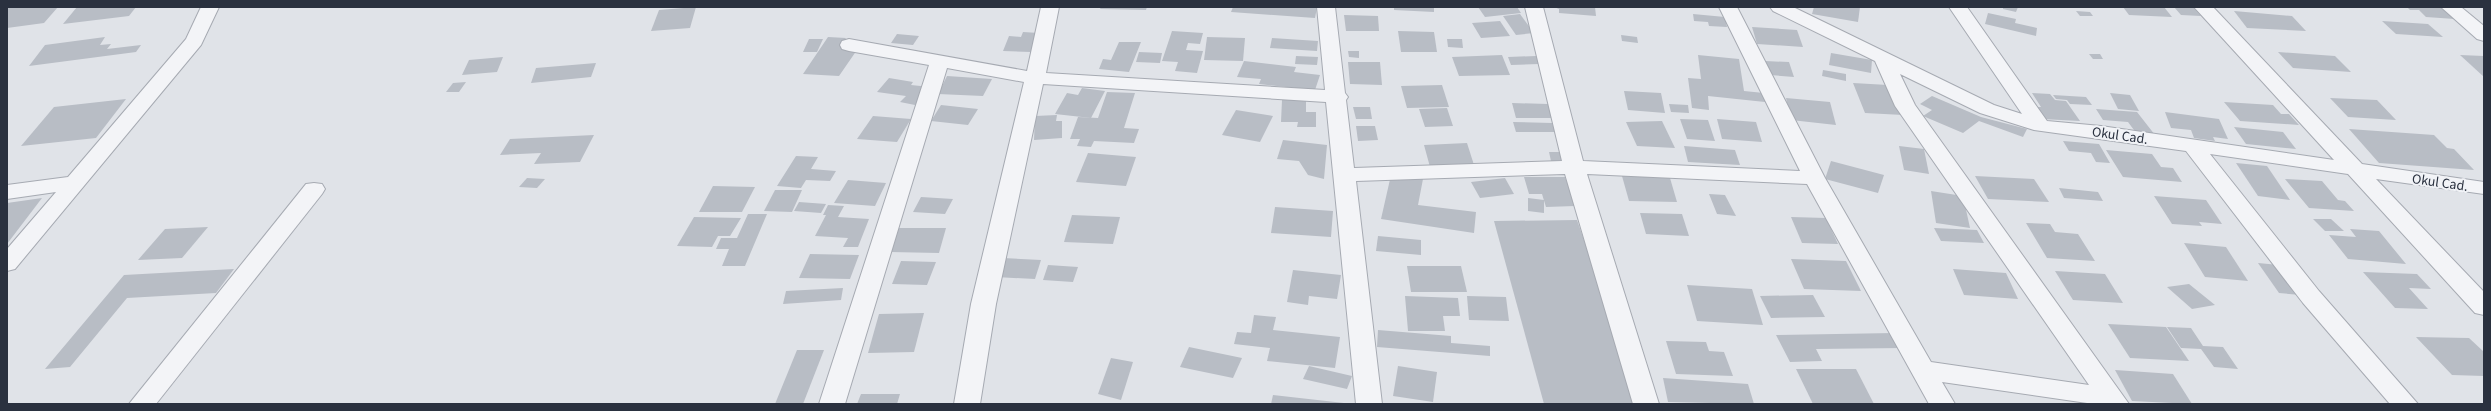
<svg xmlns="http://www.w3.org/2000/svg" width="2491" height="411" font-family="'Source Sans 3',sans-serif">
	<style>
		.building { fill: #b8bdc5 }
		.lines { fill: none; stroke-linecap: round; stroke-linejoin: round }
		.minor-casing { stroke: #a6aab2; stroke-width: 2 }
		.minor { fill: #f3f4f7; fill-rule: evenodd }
		.labels { text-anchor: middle; stroke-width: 4; stroke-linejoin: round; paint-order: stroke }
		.street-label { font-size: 14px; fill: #2a313f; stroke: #f0f2f6 }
	</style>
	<rect width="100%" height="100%" fill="#e0e3e8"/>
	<g class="building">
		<polygon points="7,7 58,7 44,23 7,28"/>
		<polygon points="77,7 136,7 129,16 63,24"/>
		<polygon points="696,7 690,28 651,31 659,10"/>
		<polygon points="1101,7 1147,7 1146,10 1100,9"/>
		<polygon points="1233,7 1317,7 1315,18 1231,12"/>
		<polygon points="1394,7 1434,7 1434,12 1394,10"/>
		<polygon points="1478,7 1517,7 1521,13 1485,17"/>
		<polygon points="1554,7 1595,7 1596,16 1559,13 1559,9"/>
		<polygon points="1814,7 1860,7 1858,22 1812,14"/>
		<polygon points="2003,7 2018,7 2016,12 2003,9"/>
		<polygon points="2123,7 2164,7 2172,17 2129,15"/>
		<polygon points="2174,7 2193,7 2201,16 2181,15"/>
		<polygon points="2407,7 2441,7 2455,19 2426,17 2419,10 2410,10"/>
		<polygon points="2076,11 2090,12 2093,16 2080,16"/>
		<polygon points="2234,11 2292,16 2306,31 2247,28"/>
		<polygon points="1988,13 2016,19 2015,23 2037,28 2036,36 1985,24"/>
		<polygon points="1520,14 1534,33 1516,35 1503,16"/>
		<polygon points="1693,14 1725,17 1727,27 1709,26 1708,22 1694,21"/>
		<polygon points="1344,15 1378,16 1379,31 1346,31"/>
		<polygon points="1500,21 1510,36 1481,38 1472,23"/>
		<polygon points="2382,21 2428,24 2443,37 2396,34"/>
		<polygon points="1752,27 1797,30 1803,47 1757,44"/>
		<polygon points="1172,31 1203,33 1200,44 1188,43 1186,50 1203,51 1197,73 1175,71 1178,62 1162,61"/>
		<polygon points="1398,31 1434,32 1437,52 1401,52"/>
		<polygon points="1023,32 1039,33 1031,52 1003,51 1009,36 1021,37"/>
		<polygon points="897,34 919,36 913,45 891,43"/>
		<polygon points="1621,35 1637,37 1638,43 1622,41"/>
		<polygon points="105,37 100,45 111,44 107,49 141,45 136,52 29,66 45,45"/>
		<polygon points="828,37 846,38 840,46 859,47 839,76 803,74"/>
		<polygon points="1207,37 1245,38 1243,61 1204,60"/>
		<polygon points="1272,38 1318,41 1317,51 1270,48"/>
		<polygon points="809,39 823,39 817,52 803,52"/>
		<polygon points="1447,39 1462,39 1463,48 1448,47"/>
		<polygon points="1119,42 1141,42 1129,72 1099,69 1103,59 1111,60"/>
		<polygon points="1348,51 1359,51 1359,58 1349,57"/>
		<polygon points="1139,52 1162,53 1160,63 1136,62"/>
		<polygon points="2278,52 2335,56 2351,72 2293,68"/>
		<polygon points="1831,53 1872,60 1871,73 1829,65"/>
		<polygon points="2089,54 2100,54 2103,59 2093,59"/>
		<polygon points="1502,55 1510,75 1459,76 1452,57"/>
		<polygon points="1698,55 1739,59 1744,91 1764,93 1765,102 1708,96 1709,110 1692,108 1688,78 1701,79"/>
		<polygon points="2460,55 2484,56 2484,77"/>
		<polygon points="1296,56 1318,57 1317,65 1295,64"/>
		<polygon points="1536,56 1539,64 1511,65 1508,57"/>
		<polygon points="503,57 497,72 462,75 469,60"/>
		<polygon points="1244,61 1296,67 1294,72 1320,75 1315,90 1259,84 1261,79 1237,77"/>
		<polygon points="1765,61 1789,62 1794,77 1770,75"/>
		<polygon points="1348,62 1380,62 1382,85 1350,84"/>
		<polygon points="596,63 591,77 531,83 536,68"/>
		<polygon points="1823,70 1846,74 1846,81 1822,76"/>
		<polygon points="947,76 992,79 983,96 938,94"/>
		<polygon points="889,78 913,82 911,85 930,87 915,105 900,102 906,96 877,92"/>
		<polygon points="466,82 459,92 446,92 453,83"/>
		<polygon points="1853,83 1888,85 1903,115 1865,113"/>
		<polygon points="1442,85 1449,107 1407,108 1401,86"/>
		<polygon points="1082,88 1105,91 1091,118 1055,114 1067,93 1078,95"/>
		<polygon points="1624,91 1661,93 1665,113 1628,110"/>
		<polygon points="1107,92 1135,93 1124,128 1139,129 1134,143 1094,141 1091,147 1077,146 1080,139 1070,139 1078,117 1098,118"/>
		<polygon points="2032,93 2050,94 2055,100 2066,101 2080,121 2042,119 2035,107 2041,107"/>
		<polygon points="2110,93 2130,95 2139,111 2118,109"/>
		<polygon points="2053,95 2086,97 2092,105 2070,104 2067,100 2056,99"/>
		<polygon points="1932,96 1981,117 2027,129 2023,137 1979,121 1963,133 1923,116 1932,110 1920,104"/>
		<polygon points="1786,98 1830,102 1836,125 1791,120"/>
		<polygon points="2330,98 2377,100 2396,120 2348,117"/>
		<polygon points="126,99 96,138 21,146 54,107"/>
		<polygon points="1282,100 1306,100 1306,112 1316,112 1316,127 1297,127 1298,122 1281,122"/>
		<polygon points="2224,102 2273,105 2281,114 2289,114 2299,125 2240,121"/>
		<polygon points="1512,103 1548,104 1552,118 1516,118"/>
		<polygon points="1669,104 1688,105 1689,113 1671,112"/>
		<polygon points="941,105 978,109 968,125 931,121"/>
		<polygon points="1353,107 1370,107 1372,119 1356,119"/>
		<polygon points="1447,108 1453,126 1425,127 1419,109"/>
		<polygon points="2096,109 2137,112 2155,135 2137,134 2128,122 2103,120"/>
		<polygon points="1236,110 1273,116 1260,142 1222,135"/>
		<polygon points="2165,112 2219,119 2228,139 2213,137 2215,141 2194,138 2191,130 2171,128"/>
		<polygon points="1057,115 1056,121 1062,121 1062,138 1034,140 1035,116"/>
		<polygon points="873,116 911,119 897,142 857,139"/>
		<polygon points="1680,119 1708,120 1715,141 1687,139"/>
		<polygon points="1717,119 1756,122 1762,142 1722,139"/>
		<polygon points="1662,121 1675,148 1637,146 1626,122"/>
		<polygon points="1513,122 1552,123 1555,132 1516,132"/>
		<polygon points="1356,126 1375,126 1378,140 1358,141"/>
		<polygon points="2234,127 2283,132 2296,149 2246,144"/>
		<polygon points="2349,129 2434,135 2447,148 2454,149 2474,170 2379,163"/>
		<polygon points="594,135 580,162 534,164 541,153 500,155 510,139"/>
		<polygon points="1283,140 1327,145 1324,179 1308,175 1299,161 1277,159"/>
		<polygon points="2063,141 2099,144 2110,163 2096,162 2091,153 2069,151"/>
		<polygon points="1467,143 1474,165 1430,167 1424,145"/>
		<polygon points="1684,146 1735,150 1740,165 1688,162"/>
		<polygon points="1899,146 1924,149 1929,174 1904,170"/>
		<polygon points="2106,150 2152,154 2161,167 2173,168 2182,182 2123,177"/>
		<polygon points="1549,152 1563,152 1566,161 1551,161"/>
		<polygon points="1088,153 1136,157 1126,186 1076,182"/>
		<polygon points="796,156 818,157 811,169 836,171 830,181 806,180 801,188 777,186"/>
		<polygon points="1831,161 1884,175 1878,193 1825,179"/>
		<polygon points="2236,163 2267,166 2290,200 2258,196"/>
		<polygon points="1391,175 1423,179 1418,205 1476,212 1474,233 1381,219"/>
		<polygon points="1622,176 1670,178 1677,202 1629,201"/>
		<polygon points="1975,176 2034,179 2049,202 1988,199"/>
		<polygon points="1524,177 1565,177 1575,206 1546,207 1542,194 1529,194"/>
		<polygon points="527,178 545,179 537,188 519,187"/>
		<polygon points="1505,178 1514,194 1480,198 1471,182"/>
		<polygon points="2285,179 2322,181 2338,200 2345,201 2354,211 2309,208"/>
		<polygon points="848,180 886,183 875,206 834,203"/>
		<polygon points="713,186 755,187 742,212 699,212"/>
		<polygon points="2059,188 2098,192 2103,201 2064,198"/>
		<polygon points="775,190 802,190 792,212 764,211"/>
		<polygon points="1931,191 1963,196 1970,228 1936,223"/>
		<polygon points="1709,194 1725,195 1736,216 1717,214"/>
		<polygon points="2154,196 2206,200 2222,224 2199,222 2202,226 2172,224"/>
		<polygon points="921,197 953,199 945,214 913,212"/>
		<polygon points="42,198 7,244 7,203"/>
		<polygon points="1528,198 1544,200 1544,213 1528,211"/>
		<polygon points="799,202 826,204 821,213 794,211"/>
		<polygon points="828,205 844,206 838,217 869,219 858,247 843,247 848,238 815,236 826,215 823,215"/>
		<polygon points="1275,207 1333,211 1331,237 1271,233"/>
		<polygon points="1640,213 1682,214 1689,236 1646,234"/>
		<polygon points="748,214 767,214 745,266 722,266 729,249 716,249 721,238 737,238"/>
		<polygon points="1072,215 1120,217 1113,244 1064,242"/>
		<polygon points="694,217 741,218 730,236 718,236 712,247 677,246"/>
		<polygon points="1791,217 1826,218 1838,244 1802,243"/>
		<polygon points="2313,219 2331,219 2344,231 2325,231"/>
		<polygon points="1577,220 1641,404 1544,404 1494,221"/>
		<polygon points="2026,223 2050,224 2055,232 2078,234 2095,261 2047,258"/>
		<polygon points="208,227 182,258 138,260 165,229"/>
		<polygon points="898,228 946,228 939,253 890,252"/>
		<polygon points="1934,228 1977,230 1984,243 1941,241"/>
		<polygon points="2350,229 2379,231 2406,264 2348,259 2329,235 2356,237"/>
		<polygon points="1378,236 1421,240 1421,255 1376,251"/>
		<polygon points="2184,243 2226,247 2248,281 2205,277"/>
		<polygon points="810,254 859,255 850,279 799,278"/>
		<polygon points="1003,258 1041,260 1035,279 996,277"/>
		<polygon points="1791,259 1846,261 1861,291 1804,289"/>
		<polygon points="901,261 936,262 927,285 892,284"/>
		<polygon points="2258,263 2279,265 2301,295 2279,293"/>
		<polygon points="1048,265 1078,267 1073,282 1043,280"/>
		<polygon points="1407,266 1461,266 1467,292 1411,292"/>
		<polygon points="234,269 216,293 127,298 70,367 45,369 124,275"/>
		<polygon points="1953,269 2006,273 2018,299 1964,295"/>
		<polygon points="1293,270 1341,275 1337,299 1309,296 1308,305 1287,302"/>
		<polygon points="2055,271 2105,274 2123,303 2073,300"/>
		<polygon points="2363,272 2417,274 2431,289 2409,288 2428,309 2395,308"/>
		<polygon points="2189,284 2215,305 2192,309 2167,287"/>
		<polygon points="1687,285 1752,289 1763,325 1697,321"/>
		<polygon points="843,288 841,300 783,304 786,291"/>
		<polygon points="1813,295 1825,317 1771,318 1760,296"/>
		<polygon points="1405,296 1458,298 1460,316 1443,316 1445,331 1408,331"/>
		<polygon points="1467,296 1506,297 1509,321 1469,320"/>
		<polygon points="924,313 914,352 868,353 879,314"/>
		<polygon points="1254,315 1276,317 1273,330 1340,337 1335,368 1267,361 1270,348 1234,344 1237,332 1251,333"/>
		<polygon points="2108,324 2166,327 2189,361 2130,358"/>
		<polygon points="2167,327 2191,328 2203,346 2223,347 2238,369 2214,367 2201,349 2181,348"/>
		<polygon points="1378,330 1451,336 1451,343 1490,346 1490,356 1377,347"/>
		<polygon points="1894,333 1903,348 1816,349 1822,361 1790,362 1776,335"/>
		<polygon points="2416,337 2469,338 2484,352 2484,376 2452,375"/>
		<polygon points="1666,341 1706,342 1709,351 1724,352 1733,376 1676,374"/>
		<polygon points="1189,347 1242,358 1233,378 1180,367"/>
		<polygon points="797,350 824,350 803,404 775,404"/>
		<polygon points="1111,358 1133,362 1121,400 1098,394"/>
		<polygon points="1309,366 1352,376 1347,389 1303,379"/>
		<polygon points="1398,366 1437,372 1433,402 1393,396"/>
		<polygon points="1796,369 1856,369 1874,404 1813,404"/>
		<polygon points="2115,370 2173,374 2192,404 2132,401"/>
		<polygon points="1663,378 1748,384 1754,404 1668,402"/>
		<polygon points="861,394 900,394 897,404 857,404"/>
		<polygon points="1273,395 1344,403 1344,404 1271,404"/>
	</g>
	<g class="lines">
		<g class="minor-casing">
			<g id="minor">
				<polygon points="201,7 219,7 201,45 15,269 7,271 7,249 56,192 7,199 7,185 68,177 186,39"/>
				<polygon points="1041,7 1059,7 1046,73 1325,90 1317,7 1335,7 1345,93 1348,97 1346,100 1354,168 1562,161 1525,7 1543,7 1583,161 1800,171 1719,7 1737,7 1825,178 1931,362 2089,385 1895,106 1875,61 1773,11 1770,7 1793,7 1994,105 2022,114 1949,7 1967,7 2047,121 2101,126 2334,160 2194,7 2213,7 2362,164 2484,182 2484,194 2376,179 2484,292 2484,315 2475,313 2348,174 2210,154 2319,291 2418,404 2390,404 2303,303 2186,151 2034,130 1980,113 1900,74 1915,105 2129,404 2094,404 1942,382 1955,404 1929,404 1807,184 1587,174 1659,404 1633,404 1565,174 1356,181 1382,404 1356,404 1326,102 1043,84 996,304 980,404 954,404 971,304 1024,82 947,68 845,404 819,404 929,65 849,51 842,49 840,45 842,41 849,39 1027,71"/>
				<polygon points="2441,7 2461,7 2484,26 2484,41 2477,39"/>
				<polygon points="314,183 322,184 325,189 322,194 156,404 129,404 306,184"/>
			</g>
		</g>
		<use href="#minor" class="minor"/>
	</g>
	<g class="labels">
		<g class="street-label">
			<text transform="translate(2120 135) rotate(8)" y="5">Okul Cad.</text>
			<text transform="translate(2440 182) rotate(8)" y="5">Okul Cad.</text>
		</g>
	</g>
	<rect width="2491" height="411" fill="none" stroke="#2a313f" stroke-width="16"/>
</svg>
